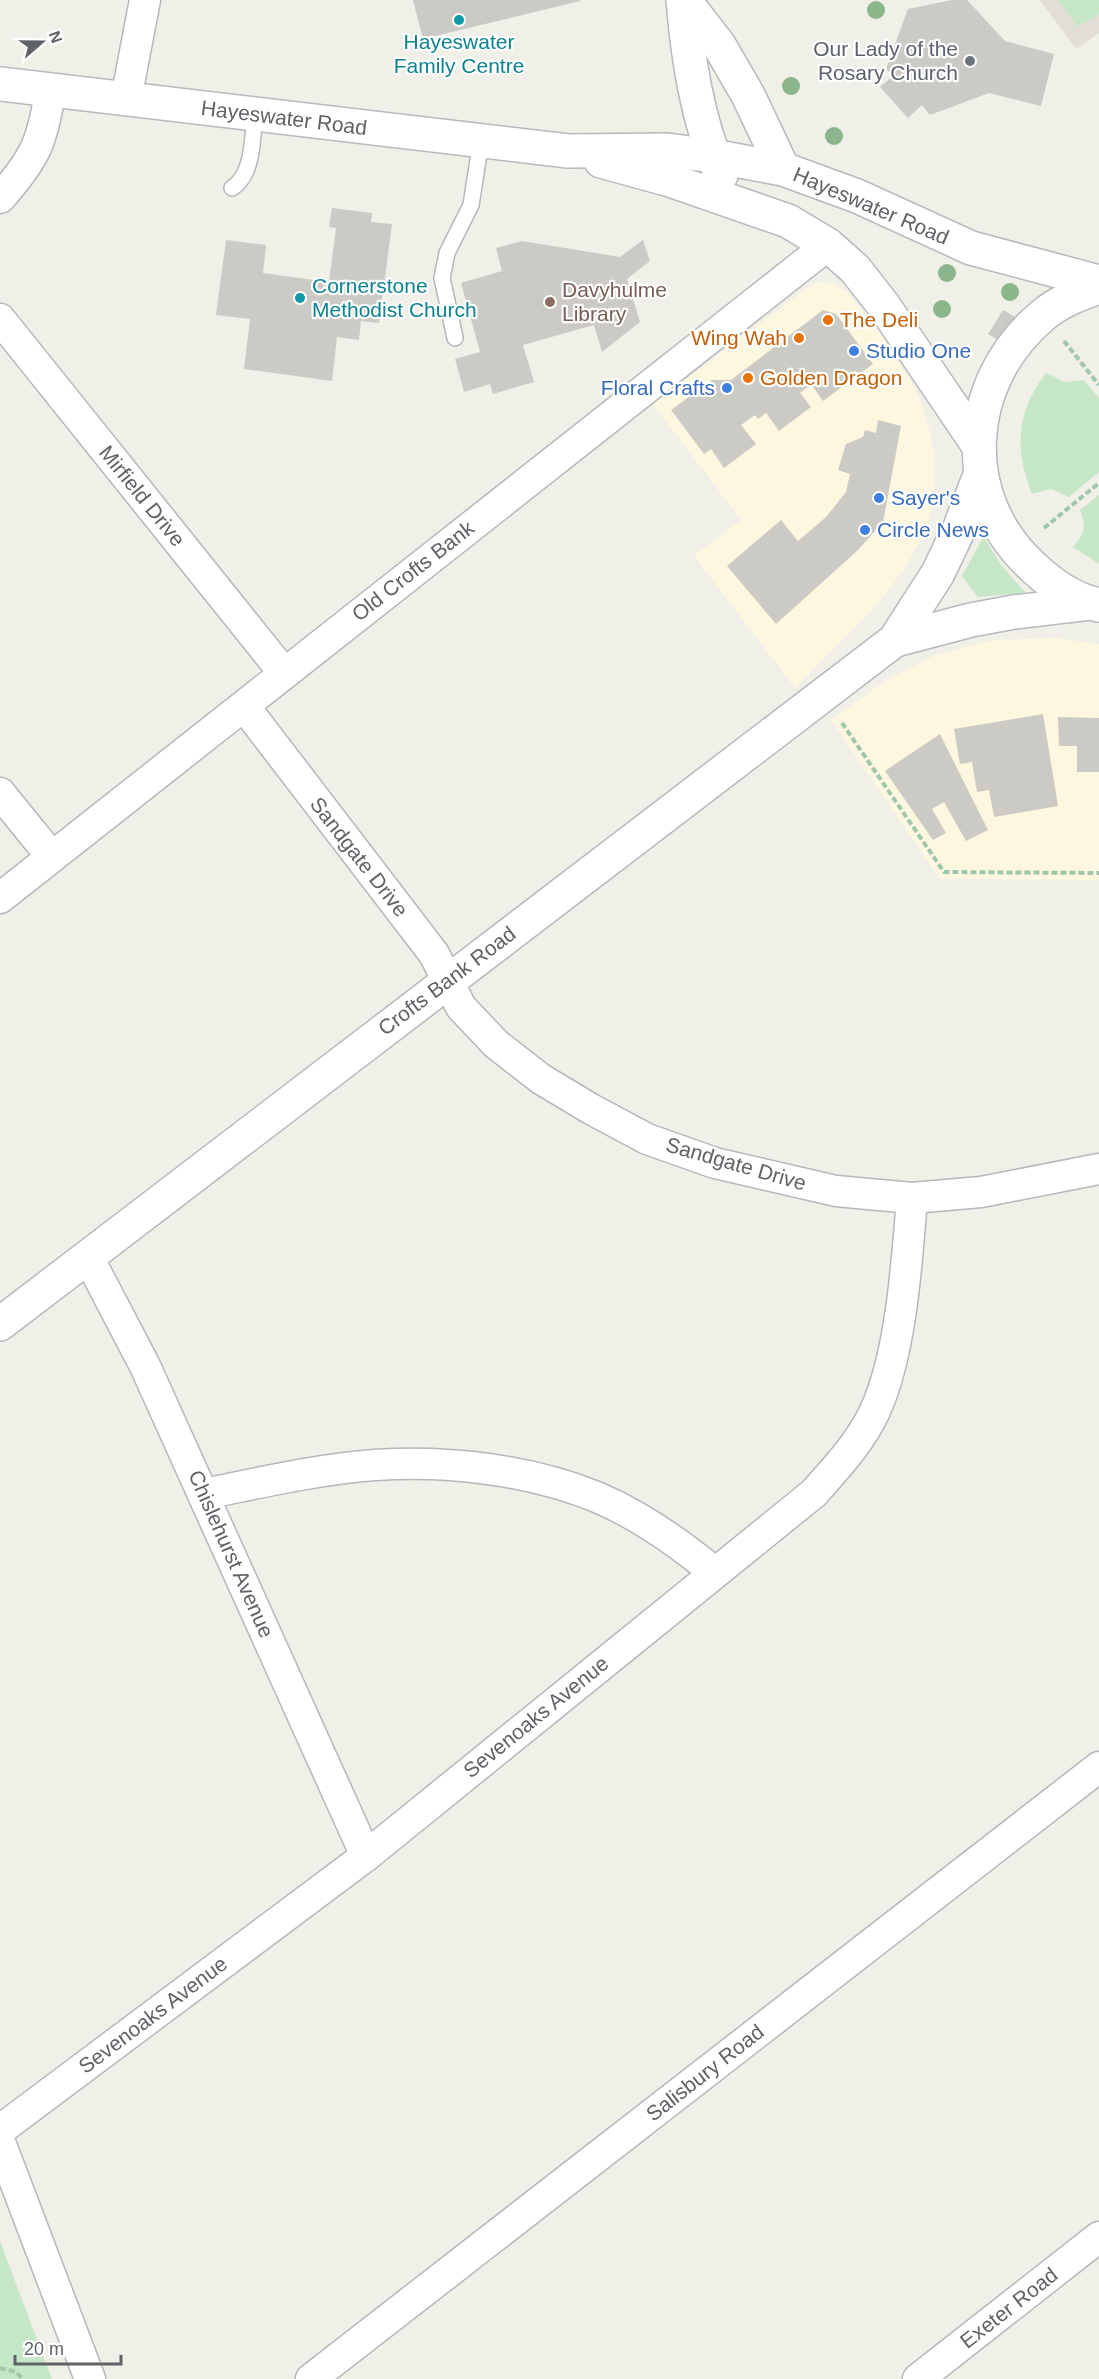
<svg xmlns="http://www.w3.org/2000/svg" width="1099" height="2379" font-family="Arial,sans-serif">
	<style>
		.commercial { fill: #fdf7e0 }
		.education { fill: #e0ded6 }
		.green { fill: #c6e7c7 }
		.building { fill: #cccac4 }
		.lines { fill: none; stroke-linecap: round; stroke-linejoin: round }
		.lane-casing { stroke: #b5b7bb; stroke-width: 18 }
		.street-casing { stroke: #b5b7bb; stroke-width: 33 }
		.secondary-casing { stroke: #b6b9be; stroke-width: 36 }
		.path { stroke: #9fc7ac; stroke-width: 4; stroke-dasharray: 6 3; stroke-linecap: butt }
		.lane { stroke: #fff; stroke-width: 15 }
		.street { stroke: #fff; stroke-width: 30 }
		.secondary { stroke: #fff; stroke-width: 33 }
		.tree { fill: #8bb58b }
		.culture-dot { fill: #0f9aa8; stroke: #fff; stroke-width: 2 }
		.worship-dot { fill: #6b7280; stroke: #fff; stroke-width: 2 }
		.education-dot { fill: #8d6e63; stroke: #fff; stroke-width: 2 }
		.food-dot { fill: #e8710a; stroke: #fff; stroke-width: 2 }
		.shop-dot { fill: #3f7fe0; stroke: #fff; stroke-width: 2 }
		.labels { text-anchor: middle; stroke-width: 4.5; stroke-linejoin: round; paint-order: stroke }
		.culture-label { font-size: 21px; fill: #0d838f; stroke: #fff }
		.worship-label { font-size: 21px; fill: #5b616d; stroke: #fff; text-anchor: end }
		.street-label { font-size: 21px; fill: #5f6267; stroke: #fff }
		.education-label { font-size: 21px; fill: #785e54; stroke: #fff; text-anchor: start }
		.food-label { font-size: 21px; fill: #c56008; stroke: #fff; text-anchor: start }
		.shop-label { font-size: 21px; fill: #366cbe; stroke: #fff; text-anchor: start }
	</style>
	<rect width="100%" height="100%" fill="#f0efe8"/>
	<g class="commercial">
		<polygon points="819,282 835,284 848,293 881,334 911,382 922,404 929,429 934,452 934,479 933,506 922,537 906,566 888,591 861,622 795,688 694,556 741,520 653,404 807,288"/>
		<polygon points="1055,638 1099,644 1099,880 940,879 831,720 887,680 933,656 992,640"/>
	</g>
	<polygon class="education" points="1040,0 1099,0 1099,33 1076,49"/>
	<g class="green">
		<polygon points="1058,0 1099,0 1099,14 1078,26"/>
		<path d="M1046 373 1065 382 1084 380 1099 398V472L1069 497 1051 489 1032 494C1014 449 1016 412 1046 373Z"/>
		<path d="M1099 495V564L1073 547C1084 535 1087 526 1080 510Z"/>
		<polygon points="982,539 985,539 1001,565 1025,592 1023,593 978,597 962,576"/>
		<polygon points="0,2241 52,2379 0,2379"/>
	</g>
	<g class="building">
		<polygon points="413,0 580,0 580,1 423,39"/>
		<polygon points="952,0 967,0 1005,41 1054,54 1041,106 989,93 930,115 922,105 908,118 880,87 893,76 886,69 908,9"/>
		<polygon points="332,208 372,213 371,222 392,224 379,323 361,321 359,340 337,337 332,381 244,369 250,319 216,315 226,240 266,245 263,273 329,282 336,228 329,227"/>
		<polygon points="643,240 650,261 627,279 640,322 602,352 594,325 523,345 534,382 493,394 490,384 464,392 455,359 480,352 461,283 502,271 496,248 522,241 620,257"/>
		<polygon points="823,310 836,314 873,364 823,401 811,384 800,393 811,407 779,431 766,413 758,419 755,415 741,425 756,444 724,468 711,449 704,454 671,410 712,380 731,380"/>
		<polygon points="1003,310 1015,317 1000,341 988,334"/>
		<polygon points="878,420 901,426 883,522 857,551 776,624 727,566 781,520 798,541 826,517 846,492 850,474 838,470 846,444 863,437 865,430 876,433"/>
		<polygon points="1043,714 1058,806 994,817 989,790 977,792 972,762 960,764 954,729"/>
		<polygon points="1058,717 1099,718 1099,772 1077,772 1077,746 1059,746"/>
		<polygon points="940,734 988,830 966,841 944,802 932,809 946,833 933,840 885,771"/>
	</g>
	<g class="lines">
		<g class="lane-casing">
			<g id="lane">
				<path d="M232 188C254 174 252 138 255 114"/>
				<polyline points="455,338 442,278 447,253 471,205 481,141"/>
			</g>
		</g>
		<g class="street-casing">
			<g id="street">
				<polyline points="126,99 145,0"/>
				<path d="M0 198C34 160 43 142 50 91"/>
				<polyline points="0,319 284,673"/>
				<polyline points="244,706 434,954 461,1007 496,1044 541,1079 591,1109 647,1139 715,1163 836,1191 912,1198 981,1192 1099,1169"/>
				<polyline points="0,793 52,857"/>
				<polyline points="0,898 828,245"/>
				<polyline points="88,1257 145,1366 366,1856"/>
				<path d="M204 1494C259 1483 319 1469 375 1465 449 1460 531 1470 599 1498 641 1516 679 1543 714 1572"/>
				<path d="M0 2130 366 1856 814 1493C836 1468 859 1444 874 1413 901 1356 907 1262 912 1198"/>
				<polyline points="0,2142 90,2379"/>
				<polyline points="311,2379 1099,1767"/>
				<polyline points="918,2379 1099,2237"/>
			</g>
		</g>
		<g class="secondary-casing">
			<g id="secondary">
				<path d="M683 0C688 59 697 119 721 175"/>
				<polyline points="684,0 719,45 748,95 783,169"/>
				<polyline points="0,84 568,151 667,150 713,156 783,169 857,196 971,248 1099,282"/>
				<polyline points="601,161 670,180 788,221 828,245 855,269 884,306 978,445"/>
				<path d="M1099 287C1079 294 1058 302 1042 316 964 382 956 497 1033 567 1051 584 1074 600 1099 605"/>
				<polyline points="895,640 971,620 1014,612 1090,603"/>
				<polyline points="0,1324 895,640 938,573 960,527 980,475"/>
			</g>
		</g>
		<g class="path">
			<polyline points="1064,341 1099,385"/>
			<polyline points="1044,528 1099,483"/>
			<polyline points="842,723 944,872 1099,873"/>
			<polyline points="0,2368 16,2372 23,2379"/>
		</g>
		<use href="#lane" class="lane"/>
		<use href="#street" class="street"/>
		<use href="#secondary" class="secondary"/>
	</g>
	<g class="tree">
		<circle cx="876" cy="10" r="9"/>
		<circle cx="791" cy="86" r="9"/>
		<circle cx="834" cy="136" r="9"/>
		<circle cx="947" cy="273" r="9"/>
		<circle cx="1010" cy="292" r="9"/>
		<circle cx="942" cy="309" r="9"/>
	</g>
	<g class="culture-dot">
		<circle cx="459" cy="20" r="6"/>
		<circle cx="300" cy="298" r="6"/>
	</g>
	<circle class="worship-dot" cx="970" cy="61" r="6"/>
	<circle class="education-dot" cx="550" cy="302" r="6"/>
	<g class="food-dot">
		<circle cx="828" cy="320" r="6"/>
		<circle cx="799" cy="338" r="6"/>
		<circle cx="748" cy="378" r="6"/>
	</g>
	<g class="shop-dot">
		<circle cx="854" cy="351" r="6"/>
		<circle cx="727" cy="388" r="6"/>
		<circle cx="879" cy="498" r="6"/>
		<circle cx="865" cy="530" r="6"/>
	</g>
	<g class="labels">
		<g class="culture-label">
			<text x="459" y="49">Hayeswater<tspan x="459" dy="24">Family Centre</tspan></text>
			<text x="312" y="293" text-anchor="start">Cornerstone<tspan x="312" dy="24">Methodist Church</tspan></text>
		</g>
		<g class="worship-label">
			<text x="958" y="56">Our Lady of the<tspan x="958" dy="24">Rosary Church</tspan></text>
		</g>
		<g class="street-label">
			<text transform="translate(284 118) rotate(7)" y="7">Hayeswater Road</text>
			<text transform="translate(871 206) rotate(23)" y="7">Hayeswater Road</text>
			<text transform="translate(142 496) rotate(51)" y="7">Mirfield Drive</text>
			<text transform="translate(413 571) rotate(-38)" y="7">Old Crofts Bank</text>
			<text transform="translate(359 857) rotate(52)" y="7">Sandgate Drive</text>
			<text transform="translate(447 981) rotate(-37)" y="7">Crofts Bank Road</text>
			<text transform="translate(736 1164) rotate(16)" y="7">Sandgate Drive</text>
			<text transform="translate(231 1554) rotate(66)" y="7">Chislehurst Avenue</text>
			<text transform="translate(536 1717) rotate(-39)" y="7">Sevenoaks Avenue</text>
			<text transform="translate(153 2015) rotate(-37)" y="7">Sevenoaks Avenue</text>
			<text transform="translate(705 2073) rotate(-38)" y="7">Salisbury Road</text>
			<text transform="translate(1009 2308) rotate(-38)" y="7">Exeter Road</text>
		</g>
		<g class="education-label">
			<text x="562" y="297">Davyhulme<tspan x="562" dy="24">Library</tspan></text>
		</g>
		<g class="food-label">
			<text x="840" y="327">The Deli</text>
			<text x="787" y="345" text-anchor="end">Wing Wah</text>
			<text x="760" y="385">Golden Dragon</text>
		</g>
		<g class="shop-label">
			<text x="866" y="358">Studio One</text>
			<text x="715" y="395" text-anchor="end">Floral Crafts</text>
			<text x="891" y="505">Sayer's</text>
			<text x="877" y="537">Circle News</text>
		</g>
	</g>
	<g transform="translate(42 42) rotate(70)" stroke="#ffffff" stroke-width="4.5" paint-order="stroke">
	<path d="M0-4.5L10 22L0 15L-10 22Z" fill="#5f6267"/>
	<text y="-9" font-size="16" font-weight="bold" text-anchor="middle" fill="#5f6267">N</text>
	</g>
	<path d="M15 2355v9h106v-9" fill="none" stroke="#5f6267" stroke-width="3"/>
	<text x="24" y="2355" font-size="18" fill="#5f6267" stroke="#ffffff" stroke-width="4.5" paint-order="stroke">20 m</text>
</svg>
